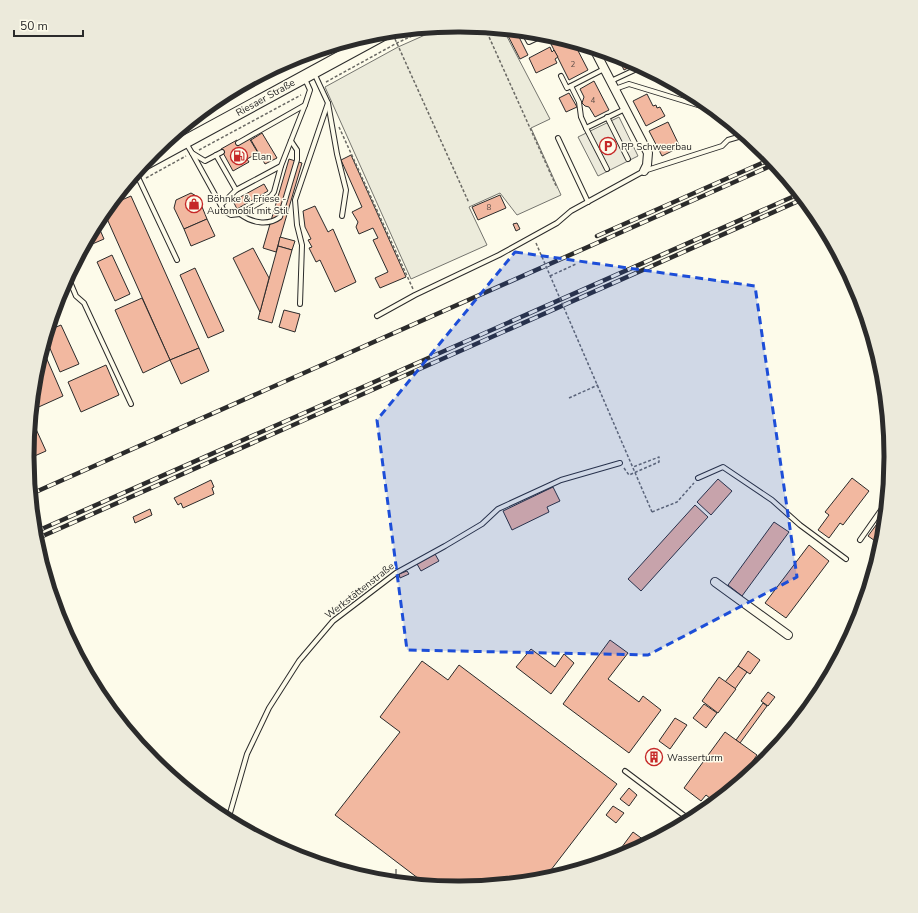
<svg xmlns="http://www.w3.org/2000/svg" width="918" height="913" font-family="'Nunito Sans',sans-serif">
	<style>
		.green { fill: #ecebdb; stroke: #74746e }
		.parking { fill: #eceadb; stroke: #74746e }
		.building { fill: #f2b8a0; stroke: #2b2b2b }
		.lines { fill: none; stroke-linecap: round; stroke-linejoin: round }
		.lane-casing { stroke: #2b2b2b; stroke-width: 6 }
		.street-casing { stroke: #2b2b2b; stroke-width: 10 }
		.secondary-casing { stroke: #2b2b2b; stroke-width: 14 }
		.path { stroke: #6a6964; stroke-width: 1.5; stroke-dasharray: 3 2; stroke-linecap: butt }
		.lane { stroke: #fdfbea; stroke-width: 4 }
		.street { stroke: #fdfbea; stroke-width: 8 }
		.secondary { stroke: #fdfbea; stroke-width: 12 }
		.rail-casing { stroke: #2b2b2b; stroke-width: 4.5 }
		.rail { stroke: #fdfbea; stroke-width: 3; stroke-dasharray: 9; stroke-linecap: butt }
		.path-bridge { stroke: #6a6964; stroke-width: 1.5; stroke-dasharray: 3 2; stroke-linecap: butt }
		.fence { stroke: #2b2b2b; stroke-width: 1; stroke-dasharray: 5 2; stroke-linecap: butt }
		.marked { fill: #1d4ed8; fill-opacity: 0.2; stroke: #1d4ed8; stroke-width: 3; stroke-dasharray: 8 5; stroke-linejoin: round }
		.labels { text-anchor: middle; stroke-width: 3; stroke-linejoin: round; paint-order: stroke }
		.number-label { font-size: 8px; fill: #5d4e48 }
		.street-label { font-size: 10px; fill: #2b2b2b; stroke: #fdfbea }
		.poi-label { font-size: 10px; fill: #2b2b2b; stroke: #fdfbea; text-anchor: start }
		.rim { fill: none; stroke: #2b2b2b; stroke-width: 5 }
	</style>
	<rect width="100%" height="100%" fill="#fdfbea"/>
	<polygon class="green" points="459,25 503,29 550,119 531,128 561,195 517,215 500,193 469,207 487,245 411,279 325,87 398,47 443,27"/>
	<polygon class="parking" points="619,117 638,156 598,176 578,137"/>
	<g class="building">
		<polygon points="505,30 516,31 528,55 520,59"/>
		<polygon points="528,32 539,33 531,37"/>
		<polygon points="552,36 574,43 588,70 569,80 548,38"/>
		<polygon points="550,47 552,52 554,50 558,57 555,59 557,63 536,73 529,58"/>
		<polygon points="617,56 624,58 636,64 624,70"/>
		<polygon points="594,81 609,110 595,117 589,107 585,106 582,103 584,97 580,89"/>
		<polygon points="569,93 577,107 566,112 559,98"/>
		<polygon points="647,94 653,106 656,105 657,108 660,107 665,116 646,126 633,101"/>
		<polygon points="668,122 680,147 662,156 649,131"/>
		<polygon points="262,133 277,158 265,164 251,140"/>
		<polygon points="249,138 258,153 247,159 249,162 233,171 221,149 237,140 239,144"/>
		<polygon points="351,155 406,277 380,288 375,278 388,272 373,240 378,238 373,228 359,234 356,227 358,222 352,212 362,207 341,160"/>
		<polygon points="289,159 302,163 276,252 263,248"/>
		<polygon points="264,184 268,191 237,209 233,201"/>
		<polygon points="191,193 198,197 207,219 184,229 174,208 176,200"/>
		<polygon points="500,195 506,208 478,220 472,207"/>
		<polygon points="131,196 199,348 170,360 104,212 110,205"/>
		<polygon points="315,206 328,232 333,229 356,282 335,292 320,260 316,262 309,248 312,247 308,240 311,239 305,227 303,211"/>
		<polygon points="207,219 215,236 191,246 184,229"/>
		<polygon points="97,223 104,239 83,248"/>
		<polygon points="517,223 520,229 516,231 513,224"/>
		<polygon points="280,237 295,241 292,250 278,246"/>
		<polygon points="278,246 292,250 272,323 258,319"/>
		<polygon points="253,248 269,278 260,312 233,258"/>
		<polygon points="112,255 130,294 115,301 97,262"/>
		<polygon points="195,268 224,331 208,338 180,275"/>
		<polygon points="142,298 170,360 143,373 115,310"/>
		<polygon points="284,310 300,314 295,332 279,327"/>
		<polygon points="61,325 79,364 60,372 46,339 49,330"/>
		<polygon points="199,348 209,371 181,384 170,360"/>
		<polygon points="43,350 63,396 32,410 36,372"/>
		<polygon points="106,365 119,395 81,412 68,382"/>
		<polygon points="31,418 46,451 30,458 28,454"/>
		<polygon points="852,478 869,491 843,525 840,523 829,538 818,530 829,515 825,512"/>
		<polygon points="718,479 732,491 711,515 697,502"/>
		<polygon points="211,480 214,487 212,488 214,494 183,508 181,503 178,505 174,498"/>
		<polygon points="553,487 560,501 547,507 549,512 512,530 503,511"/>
		<polygon points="695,505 708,517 641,591 628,579"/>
		<polygon points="150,509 152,515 135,523 133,517"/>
		<polygon points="885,513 883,536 878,543 868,536"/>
		<polygon points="774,522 789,532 742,596 728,585"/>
		<polygon points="809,545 829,561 786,618 765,603"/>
		<polygon points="435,554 439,561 421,571 417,564"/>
		<polygon points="407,571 409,574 400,578 399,574"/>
		<polygon points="610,640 628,653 608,679 639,702 643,696 661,710 629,753 563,704"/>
		<polygon points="531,649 555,667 564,654 574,663 551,694 516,667"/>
		<polygon points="748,651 760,660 750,674 738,666"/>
		<polygon points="422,661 448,680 459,665 617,784 544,879 460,888 456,885 454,888 427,885 335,815 400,732 380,717"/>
		<polygon points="738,666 747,672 735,689 725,682"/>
		<polygon points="719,677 736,689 718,713 702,701"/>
		<polygon points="768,692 775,697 768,706 761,701"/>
		<polygon points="763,703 767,706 740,743 736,740"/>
		<polygon points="704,704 717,713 706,728 693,718"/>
		<polygon points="675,718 687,725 670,749 659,741"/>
		<polygon points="725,732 757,755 736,785 715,802 706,795 701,801 684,788"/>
		<circle cx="654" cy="757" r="8"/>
		<polygon points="629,788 637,795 629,806 620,799"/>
		<polygon points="613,806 624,813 616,823 606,815"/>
		<polygon points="633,832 648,843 624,855 613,859"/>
	</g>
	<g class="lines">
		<g class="lane-casing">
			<g id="lane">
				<polyline points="523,31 529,42 546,34"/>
				<polyline points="314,73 328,103 337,154 346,190 342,216"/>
				<polyline points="561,76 567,88 604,69"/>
				<polyline points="611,81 641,67"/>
				<polyline points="571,86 579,102 581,117 586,128"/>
				<polyline points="615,89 629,84 714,110"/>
				<polyline points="607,117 628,159"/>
				<polyline points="558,138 588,202"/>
				<polyline points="186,143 192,153 205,161 222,152"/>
				<polyline points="238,143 305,105 310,90 305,79"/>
				<polyline points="192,153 224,211 231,215 240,214 271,196 274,192 281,166"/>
				<polyline points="216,155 236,190 281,166 305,105"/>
				<polyline points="607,169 586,128 625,109"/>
				<polyline points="136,173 177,260"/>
				<polyline points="221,205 236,190"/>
				<path d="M240 214C252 223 268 226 280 217L297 160V150L291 141"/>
				<polyline points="68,277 76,296 84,303 131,404"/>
				<polyline points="300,304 302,245 297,225 295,200 328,103"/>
				<polyline points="377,316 415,295 499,255 557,223 571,211 644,171 722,146 728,140 745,135"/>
				<polyline points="698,478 723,467 772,500 800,525 846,559"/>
				<polyline points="860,540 886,503"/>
				<polyline points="625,771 690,820"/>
				<polyline points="213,810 230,814"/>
				<polyline points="228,820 247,754 269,708 299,661 333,621 396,573 445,546 482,524 498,509 561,480 620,463"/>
				<polyline points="597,861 600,863"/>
			</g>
		</g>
		<g class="street-casing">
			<g id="street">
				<polyline points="594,49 648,153 647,165 644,171"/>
				<polyline points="715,582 788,635"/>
			</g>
		</g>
		<g class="secondary-casing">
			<polyline id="secondary" points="144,164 387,32"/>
		</g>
		<g class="path">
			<polyline points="485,28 557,188"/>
			<polyline points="395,39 469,203"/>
			<polyline points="326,82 397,43 429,28"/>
			<polyline points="209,106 300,56"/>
			<polyline points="339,127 413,289"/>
			<polyline points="199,150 301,95"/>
			<polyline points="146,178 186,156"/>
			<polyline points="121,191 133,185"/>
			<polyline points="550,276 576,264"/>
			<polyline points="569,398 598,385"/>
			<polyline points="624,468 629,475 659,462 659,457 633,467"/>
			<polyline points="652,512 677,502 694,483"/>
		</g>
		<use href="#lane" class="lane"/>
		<use href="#street" class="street"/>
		<use href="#secondary" class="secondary"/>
		<g class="rail-casing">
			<g id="rail">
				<polyline points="597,236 771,159"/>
				<polyline points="31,494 775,164"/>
				<polyline points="35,532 799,194"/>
				<polyline points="36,539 803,199"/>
			</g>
		</g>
		<use href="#rail" class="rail"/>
		<polyline class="path-bridge" points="536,243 652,512"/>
		<polyline class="fence" points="396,869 396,882"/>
	</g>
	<path class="marked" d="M515 252 755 286 797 577 648 655 407 650 377 420Z"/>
	<defs>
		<g id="parking-ring" transform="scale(0.9)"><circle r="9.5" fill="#fdfbea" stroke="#c62828" stroke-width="1.5"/><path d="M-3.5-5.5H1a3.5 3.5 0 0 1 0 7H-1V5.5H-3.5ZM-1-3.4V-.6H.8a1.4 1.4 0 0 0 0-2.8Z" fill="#c62828"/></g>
		<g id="fuel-ring" transform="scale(0.9)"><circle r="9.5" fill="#fdfbea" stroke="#c62828" stroke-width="1.5"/><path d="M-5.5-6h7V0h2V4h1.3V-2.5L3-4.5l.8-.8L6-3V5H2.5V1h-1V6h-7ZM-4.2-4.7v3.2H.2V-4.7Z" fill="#c62828"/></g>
		<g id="shop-ring" transform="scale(0.9)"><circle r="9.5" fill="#fdfbea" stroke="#c62828" stroke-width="1.5"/><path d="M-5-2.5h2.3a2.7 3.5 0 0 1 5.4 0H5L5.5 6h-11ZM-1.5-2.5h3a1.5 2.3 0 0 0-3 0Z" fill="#c62828"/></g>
		<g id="building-ring" transform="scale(0.9)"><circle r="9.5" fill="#fdfbea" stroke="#c62828" stroke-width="1.5"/><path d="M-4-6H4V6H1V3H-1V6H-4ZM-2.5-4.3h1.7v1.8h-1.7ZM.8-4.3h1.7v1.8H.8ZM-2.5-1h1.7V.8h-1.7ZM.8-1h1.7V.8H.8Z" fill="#c62828"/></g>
	</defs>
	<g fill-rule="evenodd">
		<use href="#parking-ring" x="608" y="146"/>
		<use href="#fuel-ring" x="239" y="156"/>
		<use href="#shop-ring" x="194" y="204"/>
		<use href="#building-ring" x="654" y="757"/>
	</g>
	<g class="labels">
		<g class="number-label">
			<text x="573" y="67">2</text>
			<text x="593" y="103">4</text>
			<text x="489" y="210">8</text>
		</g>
		<g class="street-label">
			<text transform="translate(265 97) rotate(-29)" y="4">Riesaer Straße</text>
			<text transform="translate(359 590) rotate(-38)" y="4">Werkstättenstraße</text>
		</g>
		<g class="poi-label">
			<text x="621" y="150">PP Schweerbau</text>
			<text x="252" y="160">Elan</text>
			<text x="207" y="202">Böhnke &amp; Friese -<tspan x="207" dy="12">Automobil mit Stil</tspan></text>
			<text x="667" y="761">Wasserturm</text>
		</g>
	</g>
	<path d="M0 0H918V913H0ZM458 32H460A424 424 0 0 1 884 456V457A424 424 0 0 1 460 881H458A424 424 0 0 1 34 457V456A424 424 0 0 1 458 32Z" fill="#eceadb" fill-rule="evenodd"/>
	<path class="rim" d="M458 32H460A424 424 0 0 1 884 456V457A424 424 0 0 1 460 881H458A424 424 0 0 1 34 457V456A424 424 0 0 1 458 32Z"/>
	<path d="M14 30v6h69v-6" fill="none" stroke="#2b2b2b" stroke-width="2"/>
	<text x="20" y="30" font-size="12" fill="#2b2b2b" stroke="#fdfbea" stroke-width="3" paint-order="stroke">50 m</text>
</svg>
